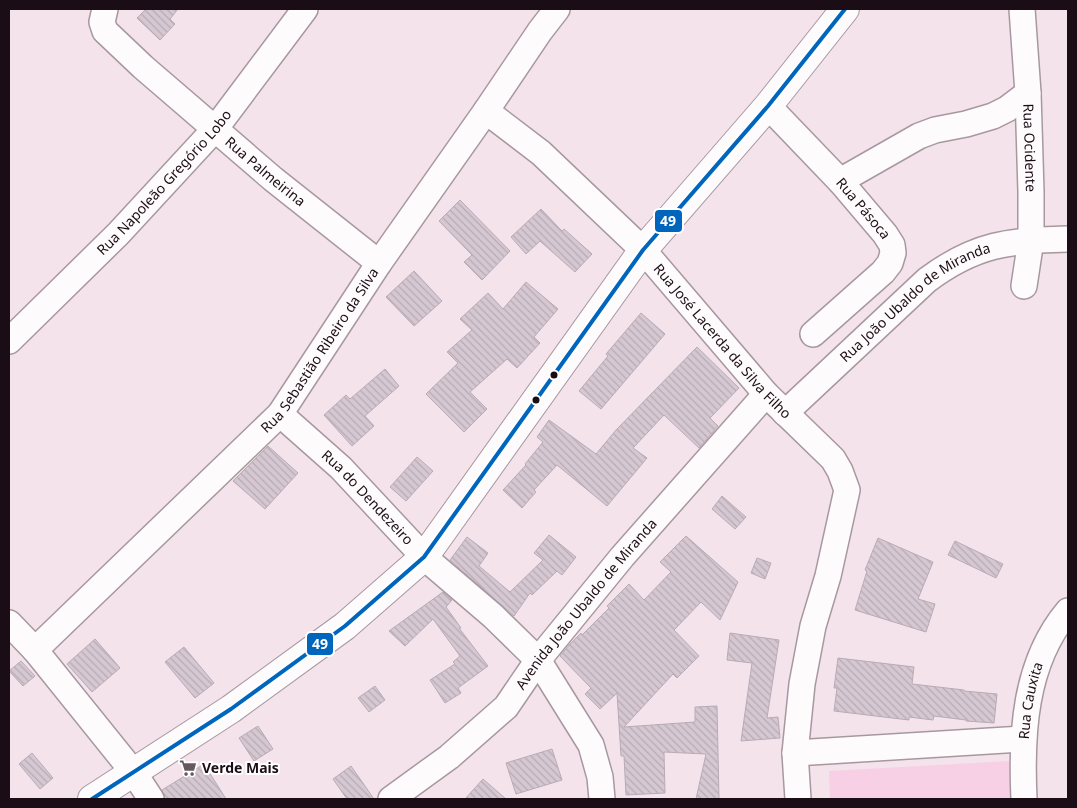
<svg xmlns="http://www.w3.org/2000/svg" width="1077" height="808" font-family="'Noto Sans',sans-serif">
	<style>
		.grass { fill: #f8d0e5 }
		.building { fill: url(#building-back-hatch); stroke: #b8abb5 }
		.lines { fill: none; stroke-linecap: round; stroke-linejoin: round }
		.minor-casing { stroke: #a798a0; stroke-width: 28 }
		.tertiary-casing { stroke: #a798a0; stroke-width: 30 }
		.minor { stroke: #fefbfc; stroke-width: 25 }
		.tertiary { stroke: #fefbfc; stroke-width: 28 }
		.bus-1-casing { stroke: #fff; stroke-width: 8 }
		.bus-1 { stroke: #0065bd; stroke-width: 4 }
		.bus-dot { fill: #1b0d15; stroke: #fff; stroke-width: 2 }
		.labels { text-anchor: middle; stroke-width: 4; stroke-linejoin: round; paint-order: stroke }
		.street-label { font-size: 14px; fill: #1b0d15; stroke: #fff }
		.poi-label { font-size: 14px; font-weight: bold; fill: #1b0d15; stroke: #fff; text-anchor: start }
		.line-badge { stroke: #fff; stroke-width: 2 }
		.badge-label { font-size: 14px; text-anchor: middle; font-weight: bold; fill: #fff }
	</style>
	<defs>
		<pattern id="building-back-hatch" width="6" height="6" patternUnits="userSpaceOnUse" patternTransform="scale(1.25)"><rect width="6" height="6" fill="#d6c8d2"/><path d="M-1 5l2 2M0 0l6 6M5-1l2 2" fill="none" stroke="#b7abb3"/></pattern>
	</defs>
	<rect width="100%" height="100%" fill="#f5e3ec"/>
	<polygon class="grass" points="1009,761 1011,799 830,799 829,771"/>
	<g class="building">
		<polygon points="146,9 178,9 170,19 175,24 160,40 137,18"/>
		<polygon points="460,200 510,251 482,280 464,262 472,255 439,221"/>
		<polygon points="541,209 562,231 564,229 592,254 575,272 540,241 526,254 511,237"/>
		<polygon points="414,271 442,301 414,326 386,297"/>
		<polygon points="526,282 558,309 534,337 540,343 517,368 507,359 470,392 487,409 464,432 426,394 458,363 447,352 472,330 460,319 488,293 503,309"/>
		<polygon points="641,313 665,334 601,409 579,391 608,356 606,354"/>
		<polygon points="697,347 739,388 710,418 718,426 699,448 664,415 633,448 647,458 607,506 557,465 534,490 536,492 522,508 503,490 526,465 525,464 543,442 537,437 549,420 596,454 616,430"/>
		<polygon points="385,369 399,386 365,416 374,426 352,446 324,415 346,395 350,399"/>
		<polygon points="268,446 298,473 265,509 233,481"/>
		<polygon points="417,457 433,471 406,501 390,487"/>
		<polygon points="722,496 746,517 735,529 712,509"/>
		<polygon points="549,535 576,557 562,575 557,571 532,595 530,593 514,616 450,560 467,537 488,553 479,566 510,592 543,560 534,553"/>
		<polygon points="686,536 738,582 720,620 701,602 674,630 699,656 677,678 673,674 624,727 695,722 695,707 717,706 719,799 696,799 706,754 664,752 665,793 626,795 624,756 621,756 617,693 600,709 585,694 591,688 560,656 569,645 581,633 582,635 609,608 607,606 629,584 644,600 671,572 660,562"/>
		<polygon points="878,538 933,562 918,599 935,604 926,632 855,610 867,571 865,570"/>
		<polygon points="955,541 1003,564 996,578 948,555"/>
		<polygon points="757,558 771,563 765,579 751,573"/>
		<polygon points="443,592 452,600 446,607 461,628 459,628 488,666 458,688 461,693 445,703 430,680 455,664 453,662 460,656 433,619 405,646 389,631"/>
		<polygon points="730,633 779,640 767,718 778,717 780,738 741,741 752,663 727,660"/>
		<polygon points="95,639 120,668 92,692 67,664"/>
		<polygon points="184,647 214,683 195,698 165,662"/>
		<polygon points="838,658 914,667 912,684 964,690 964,691 997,694 994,723 966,721 966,720 934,716 933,720 909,717 909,720 834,711 837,688 834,688"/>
		<polygon points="21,661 35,676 23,686 9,671"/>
		<polygon points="375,686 385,700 369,712 358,698"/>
		<polygon points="258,726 273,749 254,761 239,738"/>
		<polygon points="552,749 562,780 516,794 506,763"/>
		<polygon points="32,753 53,778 40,789 19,764"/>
		<polygon points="204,764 226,799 165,799 162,790"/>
		<polygon points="351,766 374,799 347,799 333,779"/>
		<polygon points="483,779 506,799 465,799"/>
	</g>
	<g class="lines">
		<g class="minor-casing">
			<g id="minor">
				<path id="s1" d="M105 9 102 22 105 31 143 67 273 179 379 263"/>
				<path id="s2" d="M1022 9 1028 93 1031 192V240L1024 286"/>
				<path id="s3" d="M768 106 840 181 885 234 892 245 893 253 890 263 883 272 813 334"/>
				<path id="s4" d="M486 111 541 153 643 250 766 394 833 459 840 471 847 490 828 576 813 626 802 684 795 753 798 799"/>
				<polyline points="840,181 919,136 935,130 966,124 993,116 1007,109 1028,93"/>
				<path id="s5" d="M9 341 118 234 215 129 305 9"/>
				<path id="s6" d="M785 413 927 280C975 244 1010 240 1068 239"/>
				<path id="s7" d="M280 414 341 468 424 557 493 616 538 660 591 745 600 777 602 799"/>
				<polyline points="9,623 35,650 134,773 151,799"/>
				<path id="s8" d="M35 650 280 414 379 263 486 111 540 31 557 9"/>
				<polyline points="795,753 1023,739"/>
				<path id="s9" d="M391 799 449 757 506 707 538 660 622 557 766 394"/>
				<path id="s10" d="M1024 799C1021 735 1024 663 1068 611"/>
			</g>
		</g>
		<g class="tertiary-casing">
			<polyline id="tertiary" points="92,799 231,709 345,626 424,557 643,250 768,106 845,9"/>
		</g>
		<use href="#minor" class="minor"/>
		<use href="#tertiary" class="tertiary"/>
		<g class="bus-1-casing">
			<polyline id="bus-1" points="92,799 231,709 345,626 424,557 643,250 768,106 845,9"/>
		</g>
		<use href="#bus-1" class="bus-1"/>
	</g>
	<defs>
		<g id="supermarket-bare" transform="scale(1.35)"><path d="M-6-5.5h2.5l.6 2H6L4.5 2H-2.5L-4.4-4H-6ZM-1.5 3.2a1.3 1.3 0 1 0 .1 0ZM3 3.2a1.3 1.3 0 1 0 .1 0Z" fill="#675860" stroke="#fff" stroke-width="2.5" paint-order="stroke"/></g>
	</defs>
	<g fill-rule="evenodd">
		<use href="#supermarket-bare" x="188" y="768"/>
	</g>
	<g class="bus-dot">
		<circle cx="554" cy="375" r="4.5"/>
		<circle cx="536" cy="400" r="4.5"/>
	</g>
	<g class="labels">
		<g class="street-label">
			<text dy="5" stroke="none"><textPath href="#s2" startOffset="139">Rua Ocidente</textPath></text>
			<text dy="5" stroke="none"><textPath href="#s1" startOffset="236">Rua Palmeirina</textPath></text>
			<text dy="5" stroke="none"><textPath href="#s5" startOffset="222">Rua Napoleão Gregório Lobo</textPath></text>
			<text dy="5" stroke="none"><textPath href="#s3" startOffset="140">Rua Pásoca</textPath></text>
			<text dy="5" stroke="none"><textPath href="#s6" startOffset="172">Rua João Ubaldo de Miranda</textPath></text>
			<text dy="5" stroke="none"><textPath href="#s4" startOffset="331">Rua José Lacerda da Silva Filho</textPath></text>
			<text dy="5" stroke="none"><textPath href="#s8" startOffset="415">Rua Sebastião Ribeiro da Silva</textPath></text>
			<text dy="5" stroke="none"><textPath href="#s7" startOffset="121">Rua do Dendezeiro</textPath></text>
			<text dy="5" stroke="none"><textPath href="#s9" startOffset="278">Avenida João Ubaldo de Miranda</textPath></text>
			<text dy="5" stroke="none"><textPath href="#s10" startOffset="99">Rua Cauxita</textPath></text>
		</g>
		<g class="poi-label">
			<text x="202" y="773">Verde Mais</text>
		</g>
	</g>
	<g class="line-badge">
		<rect x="654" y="209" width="29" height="24" rx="5" fill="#0065bd"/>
		<rect x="306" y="632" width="28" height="24" rx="5" fill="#0065bd"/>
	</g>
	<g class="badge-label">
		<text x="668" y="226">49</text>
		<text x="320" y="649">49</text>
	</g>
	<rect width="1077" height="808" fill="none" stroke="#1b0d15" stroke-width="20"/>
</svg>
